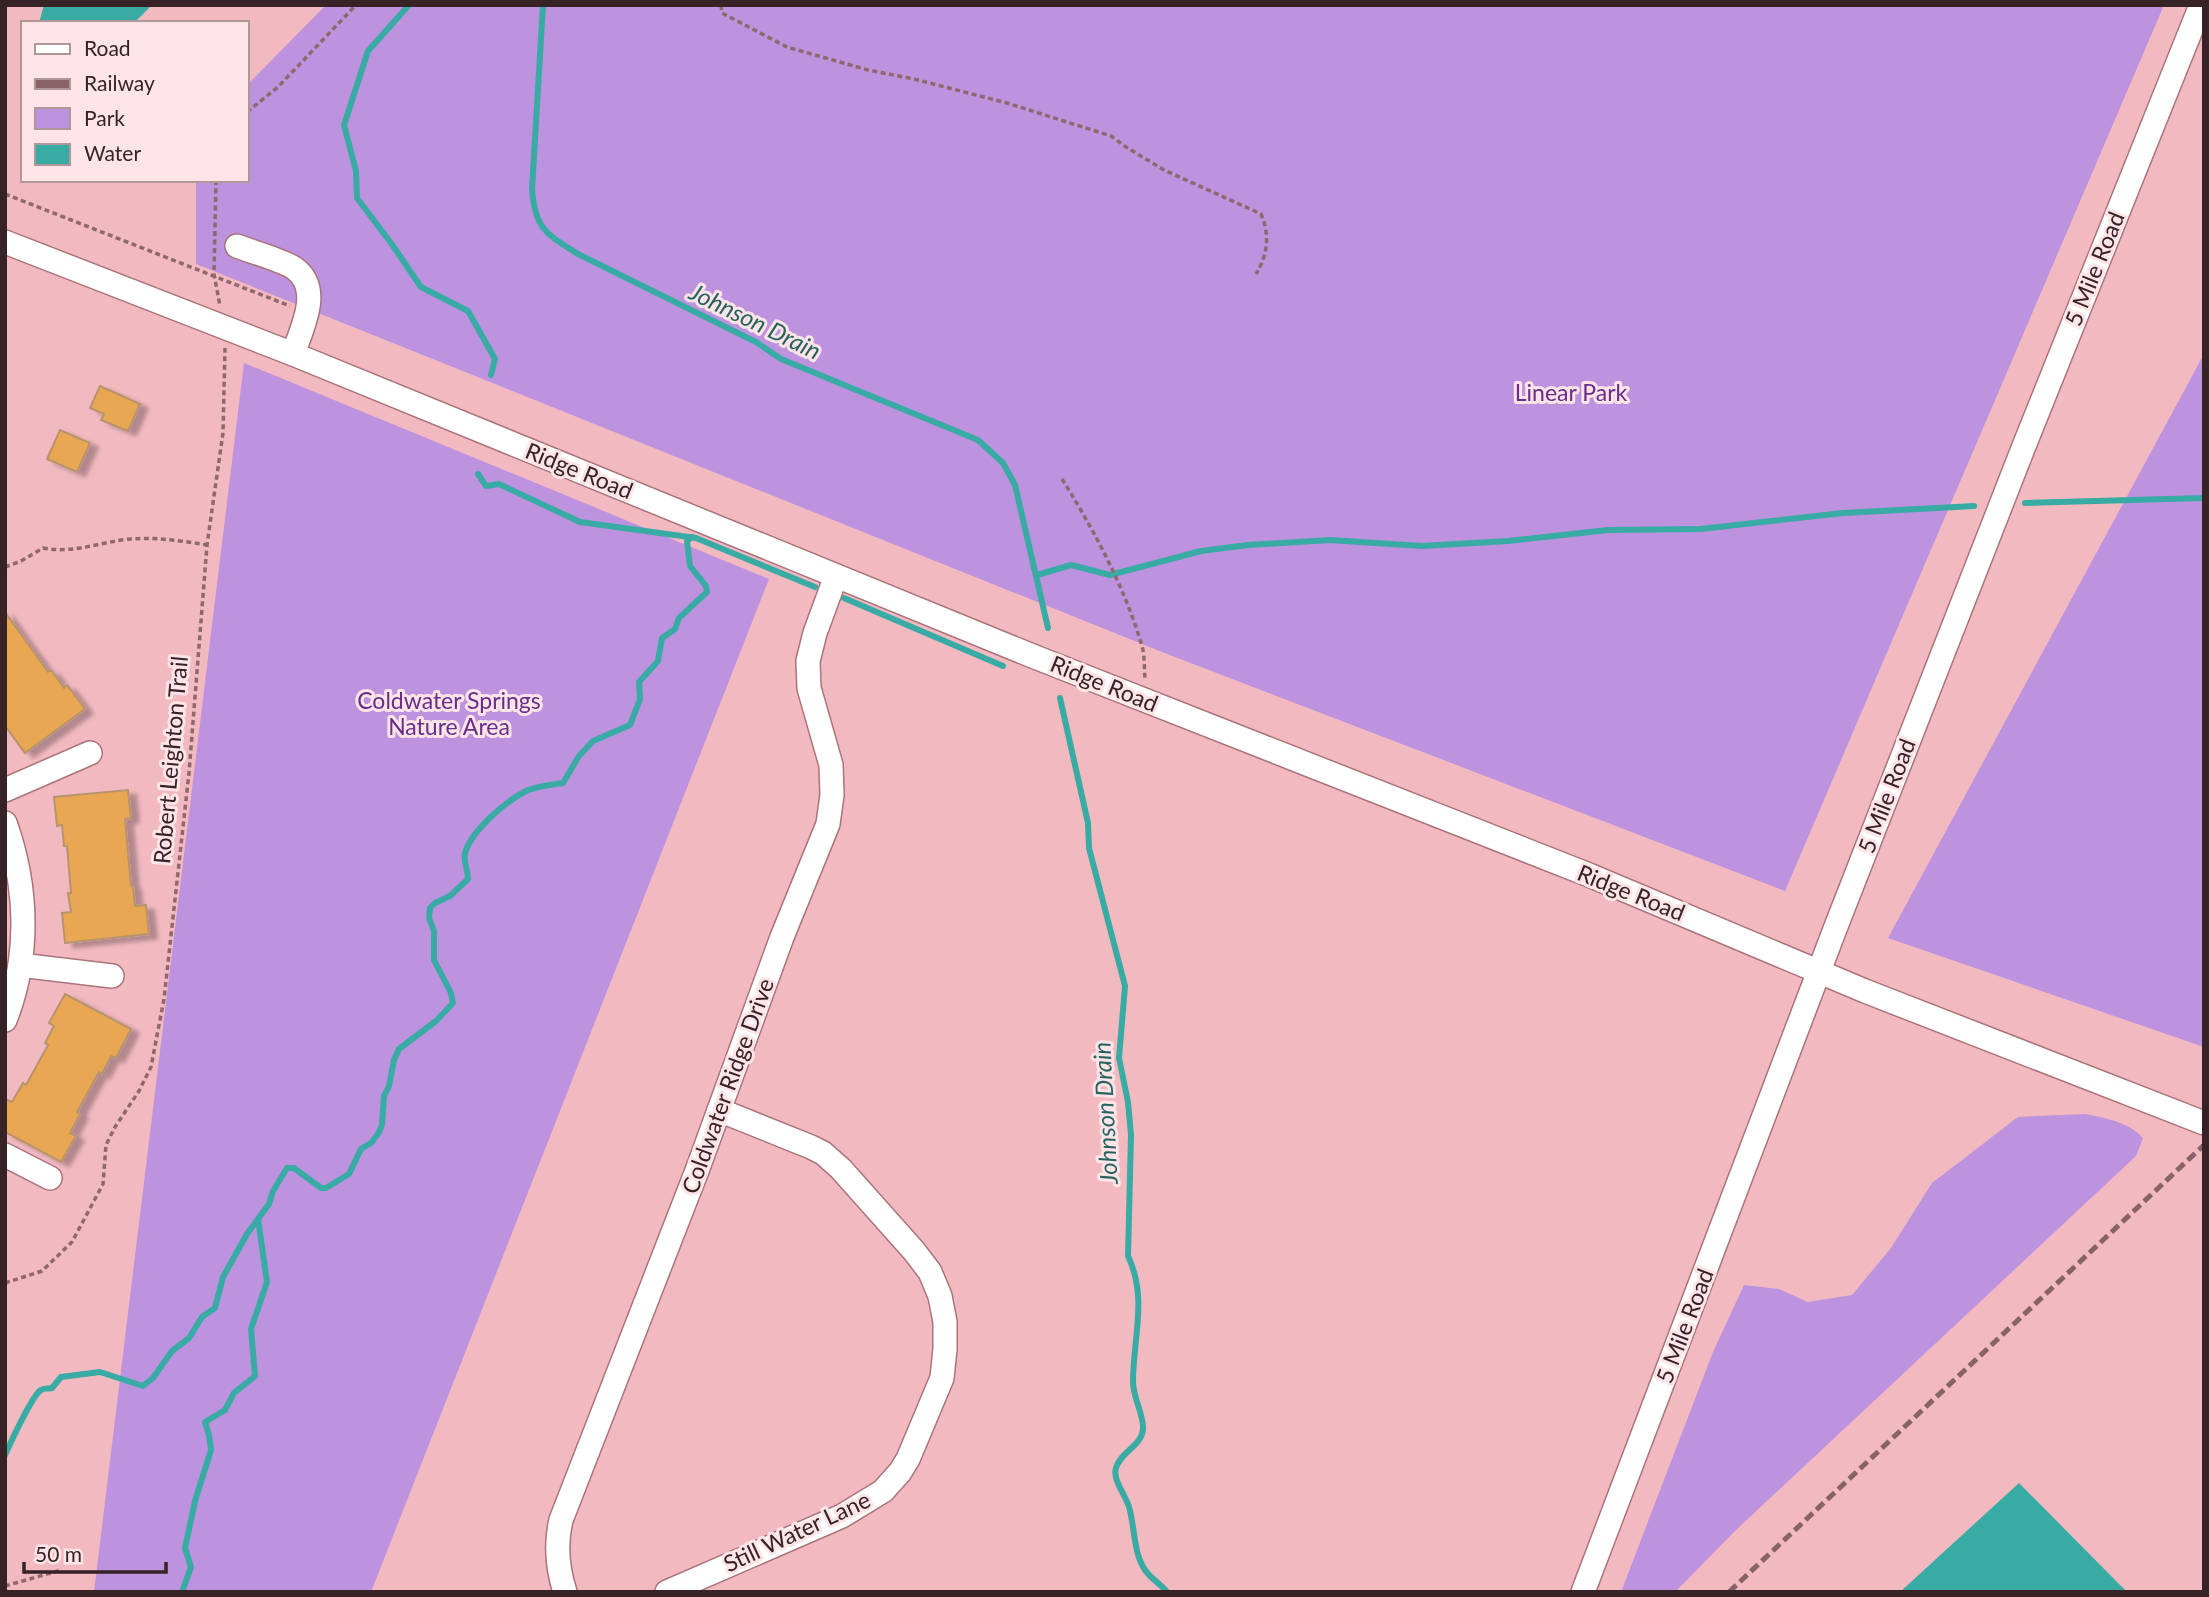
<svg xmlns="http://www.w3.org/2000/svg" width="2209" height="1597" font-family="Lato,sans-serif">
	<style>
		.green { fill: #bd92de }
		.water { fill: #38aba5 }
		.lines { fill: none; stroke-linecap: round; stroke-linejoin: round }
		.stream { stroke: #38aba5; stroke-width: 6 }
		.building { fill: #e9a653; stroke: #b7946d; stroke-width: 2; filter: url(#shadow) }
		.minor-casing { stroke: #a9747b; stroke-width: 26 }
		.path { stroke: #8e686d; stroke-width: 3.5; stroke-dasharray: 5 3.5; stroke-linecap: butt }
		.minor { stroke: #fff; stroke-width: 23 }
		.rail { stroke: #876267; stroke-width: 5; stroke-dasharray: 10 5; stroke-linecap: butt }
		.labels { text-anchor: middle; stroke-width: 6; stroke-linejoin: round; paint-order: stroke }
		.street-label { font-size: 23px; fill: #372225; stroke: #fde4e7 }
		.park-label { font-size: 23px; fill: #692d8e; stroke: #fde4e7 }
		.water-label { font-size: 24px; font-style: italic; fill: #26635f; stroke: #fde4e7 }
	</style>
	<defs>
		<filter id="shadow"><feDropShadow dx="8" dy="4.5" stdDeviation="2" flood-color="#0004"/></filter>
	</defs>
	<rect width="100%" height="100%" fill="#f3b9c1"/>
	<g class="green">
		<polygon points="326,5 2164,5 1785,891 1162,652 196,264 196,180 247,180 247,85"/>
		<polygon points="2204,354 2204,1047 1888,938"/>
		<polygon points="244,363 769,579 371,1592 94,1592"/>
		<path d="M2085 1114C2105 1118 2129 1122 2143 1138L2136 1156 1736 1530 1681 1586 1674 1592H1621L1713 1352 1744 1285 1779 1289 1808 1302 1852 1295 1891 1248 1932 1183 2018 1117Z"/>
	</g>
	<g class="water">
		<polygon points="44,5 152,5 134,23 39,23"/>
		<polygon points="2019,1483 2127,1592 1900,1592"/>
	</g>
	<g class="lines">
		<g class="stream">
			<polyline points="409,5 368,51 344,125 356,171 357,198 391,243 421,287 468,311 495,359 491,375"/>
			<path d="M543 5 532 189C535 229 546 234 578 254L756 342 781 359 978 440 1003 463 1015 485 1048 628"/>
			<polyline points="478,474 486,486 499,484 580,522 696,538 815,587"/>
			<polyline points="2025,503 2204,498"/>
			<polyline points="1037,575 1071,565 1110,575 1201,551 1248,545 1330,540 1422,546 1508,541 1608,530 1701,529 1843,513 1974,506"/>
			<polyline points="844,598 1003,666"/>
			<path d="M1060 698 1088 823 1089 848 1125 986 1119 1058 1128 1102 1131 1135 1128 1256C1148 1298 1133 1338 1133 1382 1133 1398 1144 1415 1143 1429 1142 1446 1120 1452 1116 1468 1112 1479 1126 1496 1129 1507 1135 1527 1133 1552 1145 1570 1151 1579 1160 1583 1167 1592"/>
			<path d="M5 1455C10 1444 33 1394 41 1390 44 1388 48 1389 52 1388L61 1377 100 1372 143 1386 153 1378 172 1351 189 1338 202 1317 215 1308 223 1277 247 1234 269 1204 273 1191 287 1168H294L321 1188H326L349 1174 361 1149 371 1143 378 1134 382 1125 384 1096 389 1086 394 1060 399 1049 436 1021 453 1003 451 993 434 960V931L429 918 430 908 435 903 450 896 468 879C468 870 463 862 465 853 471 831 506 801 526 791 537 786 551 785 563 783L579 756 593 741 630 725 640 699 639 682 658 661 662 638 675 629 679 618 707 592 706 586 690 566 687 541 692 537"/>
			<polyline points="182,1592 191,1567 185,1548 195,1501 211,1450 209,1435 205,1422 225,1410 234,1393 255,1376 251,1329 267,1282 258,1219"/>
		</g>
	</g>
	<g class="building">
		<polygon points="100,386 140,404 128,431 101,420 104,414 90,408"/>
		<polygon points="60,430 90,443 77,472 47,459"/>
		<polygon points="5,612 48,672 51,670 64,688 67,685 85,709 25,753 5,726"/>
		<polygon points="128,790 131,818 125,819 131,886 133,886 135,906 146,905 149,934 65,943 62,913 71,912 68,893 71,893 67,846 64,846 62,825 57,826 54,797"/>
		<polygon points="65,994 131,1029 116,1058 111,1056 102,1074 99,1072 77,1112 80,1114 70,1133 76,1136 61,1162 5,1132 5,1099 12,1102 23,1083 26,1085 48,1045 45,1043 54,1026 49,1023"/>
	</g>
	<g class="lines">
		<g class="minor-casing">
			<g id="minor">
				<polyline points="5,242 293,354 1030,655 1589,875 1865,991 2204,1123"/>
				<path d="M237 246C252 252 282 260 294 268 323 288 302 328 293 354"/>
				<polyline points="5,790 90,753"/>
				<path d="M5 823C28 887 30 957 5 1020"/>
				<polyline points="20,965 112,976"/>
				<polyline points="5,1155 50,1178"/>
				<path d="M565 1592C557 1567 555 1545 561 1520L698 1168 782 937 828 824 832 795 831 765 809 688 808 661 815 633 836 576"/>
				<polyline points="667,1592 842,1516 883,1491 900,1472 908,1459 942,1378 945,1349 945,1322 940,1296 930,1272 914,1251 841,1169 823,1153 811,1147 719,1110"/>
				<polyline points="1583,1592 1835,929 2024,446 2201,5"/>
			</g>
		</g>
		<g class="path">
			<path d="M721 5 722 13 787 47 868 70 914 79 1007 103 1111 136 1126 147 1164 170 1261 214C1270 235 1268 254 1256 274"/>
			<polyline points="247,112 278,87 356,5"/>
			<polyline points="216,180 214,274 220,306"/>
			<polyline points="5,194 290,306"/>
			<path d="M1062 479C1094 530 1125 588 1142 646 1145 656 1144 668 1145 678"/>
			<path d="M5 567 21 561 43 548C73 554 100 542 130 539 156 537 182 541 207 545"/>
			<polyline points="5,1283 42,1271 72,1242 103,1184 106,1145 115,1127 139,1091 151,1067 164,999 189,773 207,545 223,433 225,348"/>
			<polyline points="5,1586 61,1570"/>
		</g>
		<use href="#minor" class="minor"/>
		<polyline class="rail" points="1729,1592 2204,1145"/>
	</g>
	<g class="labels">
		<g class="street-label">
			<text transform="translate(2095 269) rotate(-68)" y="8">5 Mile Road</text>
			<text transform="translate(579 471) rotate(22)" y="8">Ridge Road</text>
			<text transform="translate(1104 684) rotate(22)" y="8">Ridge Road</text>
			<text transform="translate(171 760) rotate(-85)" y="8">Robert Leighton Trail</text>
			<text transform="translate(1887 796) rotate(-69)" y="8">5 Mile Road</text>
			<text transform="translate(1631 893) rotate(22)" y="8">Ridge Road</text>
			<text transform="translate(728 1086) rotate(-70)" y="8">Coldwater Ridge Drive</text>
			<text transform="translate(1685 1326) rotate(-69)" y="8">5 Mile Road</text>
			<text transform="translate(797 1532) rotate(-25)" y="8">Still Water Lane</text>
		</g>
		<g class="park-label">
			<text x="1571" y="401">Linear Park</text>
			<text x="449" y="709">Coldwater Springs<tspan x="449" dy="26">Nature Area</tspan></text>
		</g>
		<g class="water-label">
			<text transform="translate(755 322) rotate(26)" y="8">Johnson Drain</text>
			<text transform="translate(1106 1113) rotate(-93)" y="8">Johnson Drain</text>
		</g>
	</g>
	<rect width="2209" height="1597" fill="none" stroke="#372225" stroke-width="14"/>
	<rect x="21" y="21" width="228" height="161" fill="#fde4e7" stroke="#ae9699" stroke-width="2"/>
	<rect x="35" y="44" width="35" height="10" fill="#ffffff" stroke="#ae9699" stroke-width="2"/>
	<text x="84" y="56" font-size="21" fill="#372225">Road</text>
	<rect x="35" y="79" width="35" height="10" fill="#876267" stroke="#ae9699" stroke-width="2"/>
	<text x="84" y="91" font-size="21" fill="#372225">Railway</text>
	<rect x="35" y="108" width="35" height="21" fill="#bd92de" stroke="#ae9699" stroke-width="2"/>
	<text x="84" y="126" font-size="21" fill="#372225">Park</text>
	<rect x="35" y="144" width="35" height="21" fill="#38aba5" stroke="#ae9699" stroke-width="2"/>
	<text x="84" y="161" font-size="21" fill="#372225">Water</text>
	<path d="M24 1562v10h142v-10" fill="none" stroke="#372225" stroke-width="3.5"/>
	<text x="35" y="1562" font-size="21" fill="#372225" stroke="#fde4e7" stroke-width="5" paint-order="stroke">50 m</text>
</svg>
